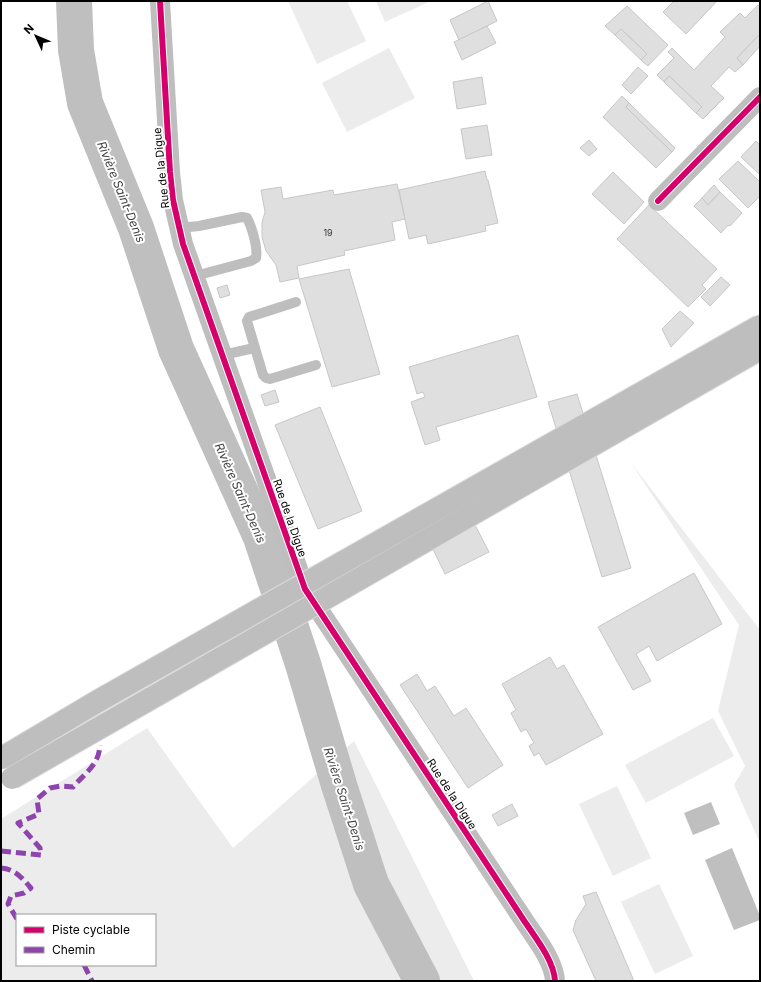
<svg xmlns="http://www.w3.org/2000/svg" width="761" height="982" font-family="Inter,sans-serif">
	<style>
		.green { fill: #ececec; fill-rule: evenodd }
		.water { fill: #bfbfbf }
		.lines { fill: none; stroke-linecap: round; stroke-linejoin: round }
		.river { stroke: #bfbfbf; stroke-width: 36 }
		.building { fill: #dfdfdf; stroke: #c7c7c7 }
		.lane { stroke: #bebebe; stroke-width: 10 }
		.street { stroke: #bebebe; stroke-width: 20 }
		.primary-bridge-casing { stroke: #dbdbdb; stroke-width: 24; stroke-linecap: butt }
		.primary-bridge { stroke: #bebebe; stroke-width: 22 }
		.quiet { stroke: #8e44ad; stroke-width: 5; stroke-dasharray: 10 5; stroke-linecap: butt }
		.cycleway-casing { stroke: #fff; stroke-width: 8 }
		.cycleway { stroke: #d6006c; stroke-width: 6 }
		.labels { text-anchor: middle; stroke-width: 4; stroke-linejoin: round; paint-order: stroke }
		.number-label { font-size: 9px; fill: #383838 }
		.street-label { font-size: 11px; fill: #000; stroke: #fff }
		.water-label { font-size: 12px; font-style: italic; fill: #444; stroke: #fff }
	</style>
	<rect width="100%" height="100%" fill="#fff"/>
	<g class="green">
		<polygon points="288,1 347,1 366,41 317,64"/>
		<polygon points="376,1 431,1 385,22"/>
		<polygon points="389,48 415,98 347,132 322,83"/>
		<polygon points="631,463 760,630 760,843 734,785 745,766 718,711 739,625"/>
		<polygon points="713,718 734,756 646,803 625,765"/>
		<path d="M147 728 233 848 354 741 474 981H1V819ZM17 915H155V965H17Z"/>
		<polygon points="617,786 651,858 613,876 579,804"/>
		<polygon points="659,884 693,956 655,974 621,902"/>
	</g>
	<g class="water">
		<polygon points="711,802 720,824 693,835 684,813"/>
		<polygon points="732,848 760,916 760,920 734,930 705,860"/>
	</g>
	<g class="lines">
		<polyline class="river" points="74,1 76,50 85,103 136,228 176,349 261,537 303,664 339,785 371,884 422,981"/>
	</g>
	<g class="building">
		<polygon points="488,1 497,21 459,40 450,20"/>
		<polygon points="674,1 717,1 686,34 663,12"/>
		<polygon points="758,5 760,6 760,34 737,58 743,65 735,72 729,67 711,86 724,98 703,119 696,113 702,107 669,76 664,82 657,75 674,58 668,52 672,48 694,70 725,37 720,32 740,13 745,18"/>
		<polygon points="627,6 668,45 648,66 641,60 647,54 621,29 615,35 605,26"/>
		<polygon points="487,26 496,43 462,60 454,42"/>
		<polygon points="621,29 647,54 641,60 615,35"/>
		<polygon points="760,34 760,46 743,65 737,58"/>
		<polygon points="638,67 648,76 631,94 622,85"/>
		<polygon points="669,76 702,107 696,113 664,82"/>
		<polygon points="482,77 486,104 457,109 453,82"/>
		<polygon points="622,96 629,103 626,107 672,152 656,168 603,117"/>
		<polygon points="629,103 675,148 672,152 626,107"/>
		<polygon points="487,125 492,155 466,159 461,129"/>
		<polygon points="589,140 597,149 589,156 580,148"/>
		<polygon points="756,141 760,145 760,175 741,157"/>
		<polygon points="738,161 760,182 760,196 748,208 719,179"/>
		<polygon points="485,171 487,180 488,180 498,223 485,226 486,231 428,244 426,235 409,239 399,190"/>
		<polygon points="613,172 644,202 624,224 592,194"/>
		<polygon points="397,184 405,219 392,222 395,240 344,251 345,255 297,266 299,278 280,282 276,265 266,251 262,237 262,223 265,212 261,190 281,187 283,199 333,190 334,195"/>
		<polygon points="714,185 720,192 708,205 702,198"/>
		<polygon points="720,192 742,213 730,226 728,225 721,233 694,206 702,198 708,205"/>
		<polygon points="649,205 717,269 702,285 706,289 688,307 617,239"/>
		<polygon points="349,269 380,374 332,387 299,279"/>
		<polygon points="721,277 730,285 710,306 701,297"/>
		<polygon points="227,285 230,295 220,298 217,288"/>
		<polygon points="680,311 694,323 671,347 662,329"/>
		<polygon points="518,335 537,397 436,427 440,440 425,445 411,402 425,397 423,392 417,394 409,367"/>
		<polygon points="275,390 279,402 265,406 261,395"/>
		<polygon points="577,394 631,568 602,577 548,402"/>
		<polygon points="320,407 362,511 318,529 275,425"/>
		<polygon points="474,523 489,552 445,574 431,545"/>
		<polygon points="694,573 722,624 657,661 649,646 636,654 651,681 633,690 598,627"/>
		<polygon points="550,657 557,669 564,665 603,734 546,765 539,753 534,756 529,746 534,743 526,729 521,732 511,713 516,710 502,684"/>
		<polygon points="417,674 427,691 435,686 454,716 466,708 503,765 468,788 400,685"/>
		<polygon points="512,804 518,816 498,826 492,815"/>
		<polygon points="596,892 634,981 596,981 573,930 576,920 586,904 583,896"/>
	</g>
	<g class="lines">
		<g class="lane">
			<path d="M179 228 199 226 242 217 247 218C252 227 258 248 256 258L251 261 195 276"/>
			<polyline points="296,302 249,317 247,321 263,375 266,378 270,379 316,365"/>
			<polyline points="223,355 254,348"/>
		</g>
		<g class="street">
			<path d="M160 1 170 172 173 200 183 244 305 589 523 919C534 936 554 960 555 981"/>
			<polyline points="658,201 760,97"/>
		</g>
		<g class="primary-bridge-casing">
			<g id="primary-bridge">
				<polyline points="2,758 98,701 760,326"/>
				<polyline points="12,778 760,349"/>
			</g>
		</g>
		<use href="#primary-bridge" class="primary-bridge"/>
		<g class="quiet">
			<path d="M1 851 41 855 40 848 18 823 39 814 37 799 50 788 61 786 73 787C85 773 99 765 100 745"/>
			<path d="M1 868C15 869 22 878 31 888L24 893 11 896 8 904 17 919"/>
			<polyline points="84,965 92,981"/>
		</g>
		<g class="cycleway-casing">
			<g id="cycleway">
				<path d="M160 1 170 172 173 200 183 244 305 589 523 919C534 936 554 960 555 981"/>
				<polyline points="658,201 760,97"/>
			</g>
		</g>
		<use href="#cycleway" class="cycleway"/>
	</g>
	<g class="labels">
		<g class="number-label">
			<text x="328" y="236">19</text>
		</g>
		<g class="street-label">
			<text transform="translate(161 168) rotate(-96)" y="4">Rue de la Digue</text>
			<text transform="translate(290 518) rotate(71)" y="4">Rue de la Digue</text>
			<text transform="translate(452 794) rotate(57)" y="4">Rue de la Digue</text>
		</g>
		<g class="water-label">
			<text transform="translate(121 192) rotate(68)" y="4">Rivière Saint-Denis</text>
			<text transform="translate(240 493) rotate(66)" y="4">Rivière Saint-Denis</text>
			<text transform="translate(344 799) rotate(72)" y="4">Rivière Saint-Denis</text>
		</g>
	</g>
	<rect width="761" height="982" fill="none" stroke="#000000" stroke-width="4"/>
	<rect x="16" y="914" width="140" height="52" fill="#ffffff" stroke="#999999"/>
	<rect x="24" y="927" width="20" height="6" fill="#d6006c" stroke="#999999"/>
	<text x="52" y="934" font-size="12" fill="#000000">Piste cyclable</text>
	<rect x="24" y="947" width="20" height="6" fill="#8e44ad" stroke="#999999"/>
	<text x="52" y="954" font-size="12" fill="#000000">Chemin</text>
	<g transform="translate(36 36) rotate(314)" stroke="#ffffff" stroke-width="3" paint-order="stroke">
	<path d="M0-3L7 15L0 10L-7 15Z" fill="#000000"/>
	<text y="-6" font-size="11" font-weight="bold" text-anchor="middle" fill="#000000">N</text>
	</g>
</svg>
